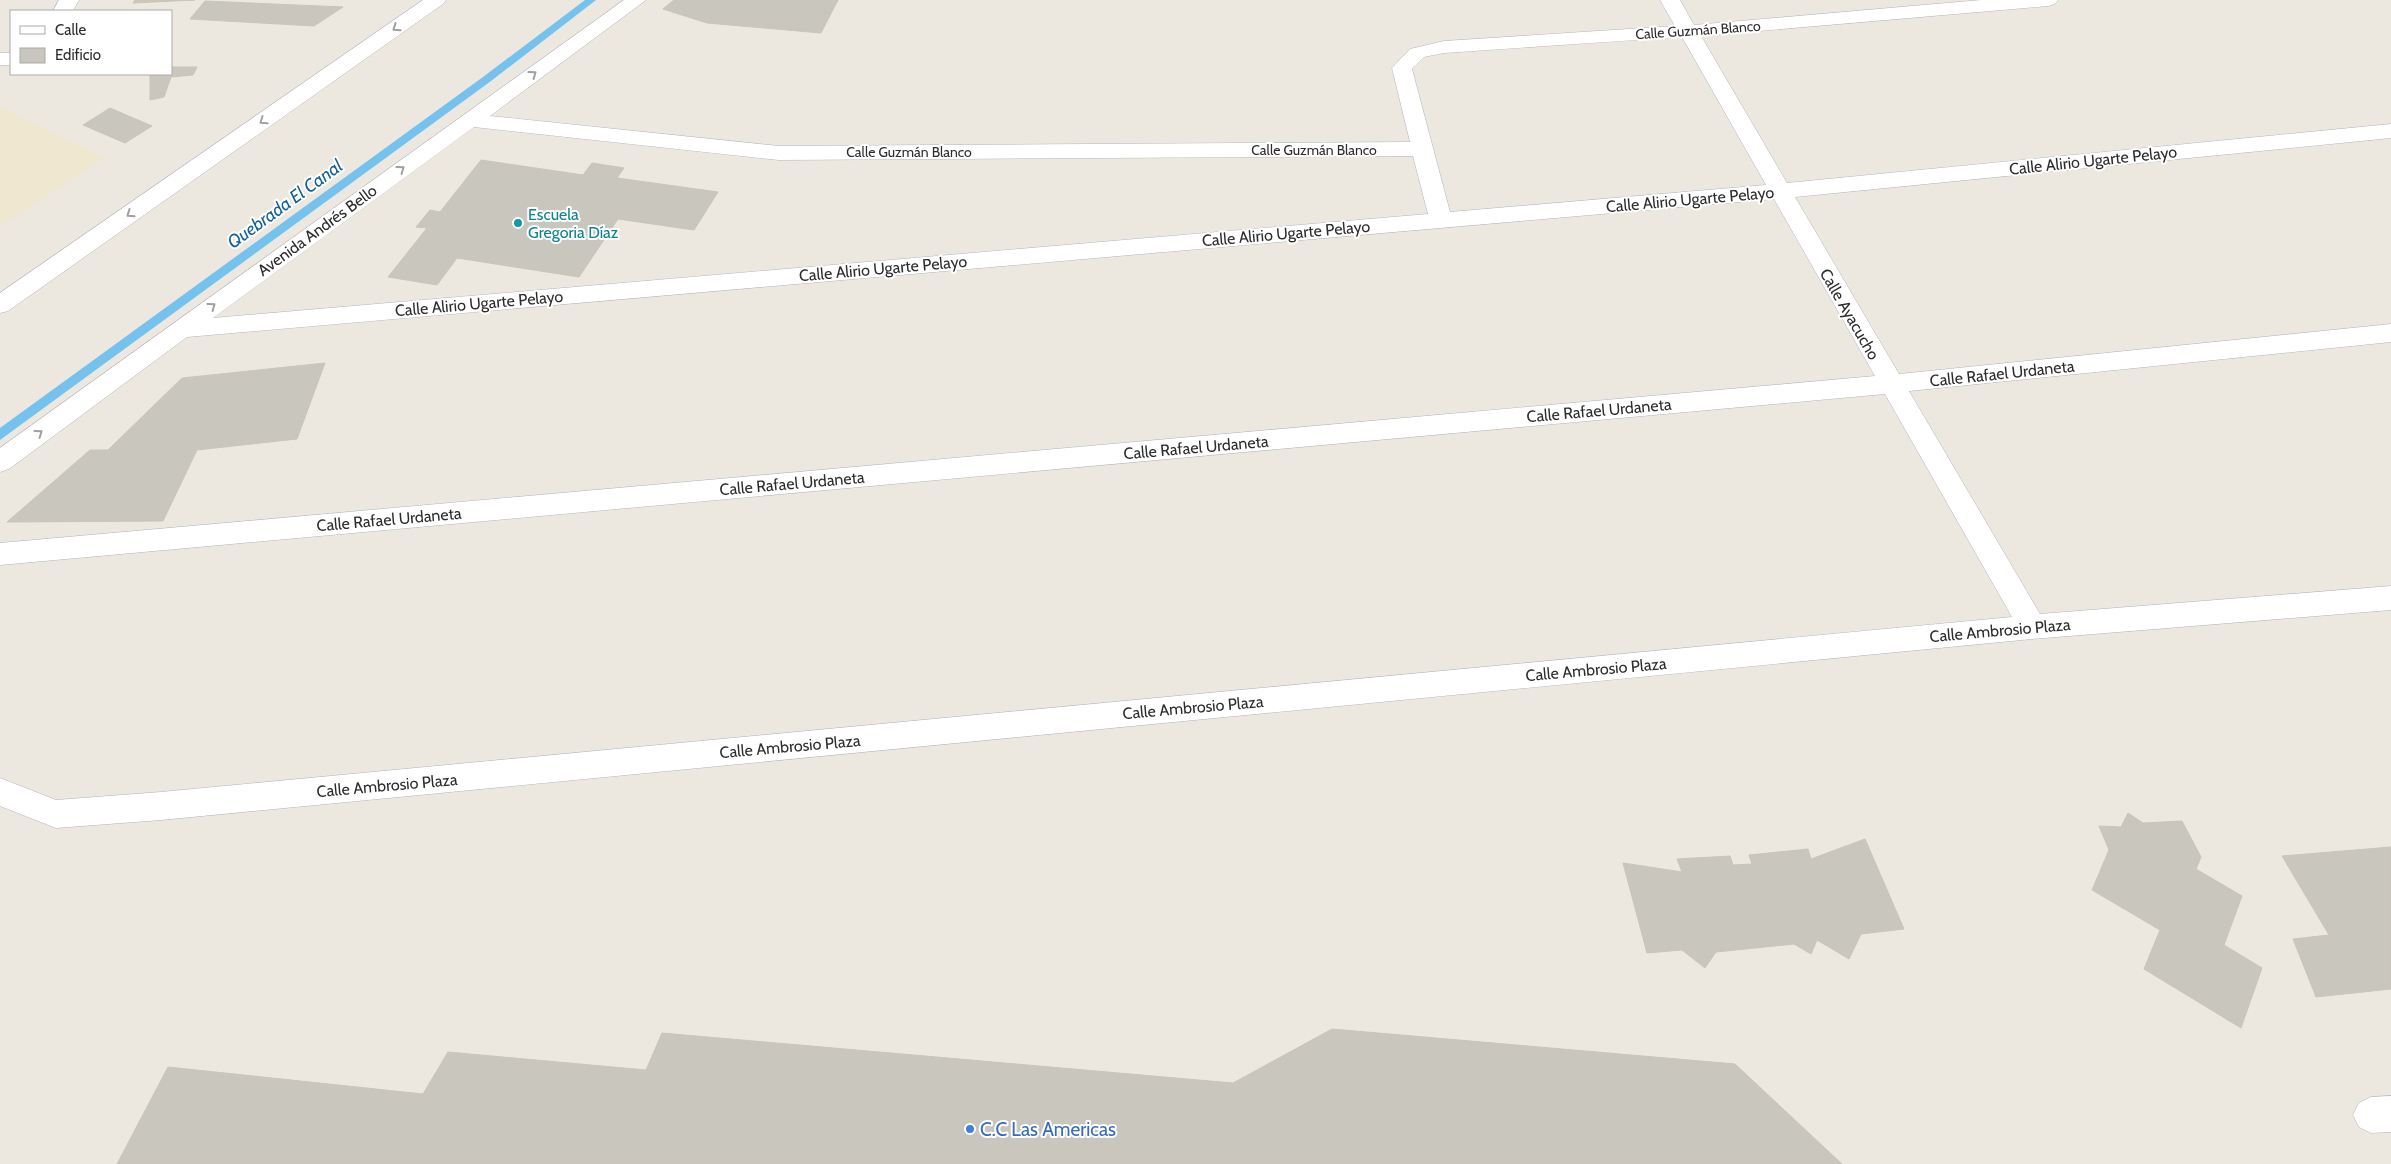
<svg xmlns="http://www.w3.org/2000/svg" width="2391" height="1164" font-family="Cabin,sans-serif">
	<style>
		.education { fill: #efe7cf }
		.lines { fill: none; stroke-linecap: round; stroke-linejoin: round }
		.stream { fill: #74c2ed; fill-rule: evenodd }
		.building { fill: #c9c6bd; stroke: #c9c5b8 }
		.street-casing { stroke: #b2b4bf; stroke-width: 1 }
		.street { fill: #fff; fill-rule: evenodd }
		.oneway { stroke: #a0a0a0 }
		.culture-dot { fill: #0f9aa8; stroke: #fff; stroke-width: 2 }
		.shop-dot { fill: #3f7fe0; stroke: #fff; stroke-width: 2 }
		.labels { text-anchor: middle; stroke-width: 4; stroke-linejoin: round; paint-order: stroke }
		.far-street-label { font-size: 14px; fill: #2c2c2c; stroke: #fff }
		.street-label { font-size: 16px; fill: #2c2c2c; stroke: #fff }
		.culture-label { font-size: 16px; fill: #0d838f; stroke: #fff; text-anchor: start }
		.water-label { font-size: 18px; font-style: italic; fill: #0f609d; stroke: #fff }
		.near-shop-label { font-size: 19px; fill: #366cbe; stroke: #fff; text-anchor: start }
	</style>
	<rect width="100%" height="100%" fill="#ede8df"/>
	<polygon class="education" points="0,107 105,158 0,227"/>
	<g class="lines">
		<polygon class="stream" points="585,0 596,0 491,81 0,440 0,428 483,77"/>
	</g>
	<g class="building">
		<polygon points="135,0 195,0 133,3"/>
		<polygon points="674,0 838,0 821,33 707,23 663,9"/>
		<polygon points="701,0 817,0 811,9 827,11 815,31 691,14"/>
		<polygon points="205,1 343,7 314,26 190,19"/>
		<polygon points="171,67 197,67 193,75 171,77 164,97 150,100 150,74 171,74"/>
		<polygon points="110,108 152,126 125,143 83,125"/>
		<polygon points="481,160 583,175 592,163 624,168 617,178 718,192 694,230 618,219 579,277 457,258 437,285 388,277 427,228 416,227 430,210 440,212"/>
		<polygon points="325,363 297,439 197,450 108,450 182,378"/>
		<polygon points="90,450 197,450 163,521 7,522"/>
		<polygon points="2128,813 2143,823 2182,821 2201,857 2196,869 2242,896 2224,945 2262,968 2241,1028 2144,969 2160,930 2092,890 2109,850 2099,826 2121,827"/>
		<polygon points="1865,839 1904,929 1861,934 1849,959 1817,940 1811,954 1794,944 1716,952 1705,968 1682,950 1647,953 1623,863 1682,872 1677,859 1730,856 1733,865 1752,864 1749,855 1808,849 1811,859"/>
		<polygon points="2391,847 2391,989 2316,997 2293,939 2329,935 2282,856"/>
		<polygon points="1332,1029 1735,1064 1842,1164 117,1164 168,1067 423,1094 448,1052 646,1070 662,1033 1233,1083"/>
	</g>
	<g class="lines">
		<g class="street-casing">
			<g id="street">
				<polygon points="59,0 79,0 73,11 53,11"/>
				<polygon points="423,0 446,0 443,4 8,311 0,313 0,293"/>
				<path d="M624 0H646L490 116 779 146 1410 142 1392 68 1410 49 1444 41 1675 26 1660 0H1680L1694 25 1981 0H2058L2055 4 2048 6 1701 36 1787 183 2391 124V138L1795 197 1899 374 2391 324V342L1909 391 2040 614 2391 586V610L2032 639 161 820 56 828 0 806V778L56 800 161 792 2012 617 1885 394 0 565V543L1875 376 1774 199 187 337 9 469 0 472V448ZM1682 37 1766 185 1450 212 1412 69 1424 57 1444 53ZM474 127 779 160 1413 156 1428 214 213 318Z"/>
				<rect x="0" y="53" width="11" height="12"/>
				<polygon points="2391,1096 2391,1132 2371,1133 2359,1127 2353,1115 2359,1103 2371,1097"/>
			</g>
		</g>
		<use href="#street" class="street"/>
	</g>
	<defs><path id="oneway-chevron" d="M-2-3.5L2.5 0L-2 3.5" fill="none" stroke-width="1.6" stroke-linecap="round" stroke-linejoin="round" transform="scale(1.25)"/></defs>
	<g class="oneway">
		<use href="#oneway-chevron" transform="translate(396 28) rotate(145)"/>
		<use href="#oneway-chevron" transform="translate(533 74) rotate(-36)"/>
		<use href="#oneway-chevron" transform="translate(263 121) rotate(145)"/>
		<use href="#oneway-chevron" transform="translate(401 169) rotate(-36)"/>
		<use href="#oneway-chevron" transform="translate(130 214) rotate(145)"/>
		<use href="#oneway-chevron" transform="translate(212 306) rotate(-36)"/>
		<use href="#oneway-chevron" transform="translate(39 433) rotate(-36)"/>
	</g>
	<circle class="culture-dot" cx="518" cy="223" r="5"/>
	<circle class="shop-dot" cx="970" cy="1129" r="5"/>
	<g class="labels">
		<g class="far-street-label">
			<text transform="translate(1698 30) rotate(-4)" y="5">Calle Guzmán Blanco</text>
			<text x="1314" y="155">Calle Guzmán Blanco</text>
			<text x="909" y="157">Calle Guzmán Blanco</text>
		</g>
		<g class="street-label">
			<text transform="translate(2093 160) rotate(-6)" y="6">Calle Alirio Ugarte Pelayo</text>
			<text transform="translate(1690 199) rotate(-5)" y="6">Calle Alirio Ugarte Pelayo</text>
			<text transform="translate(317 230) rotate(-36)" y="6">Avenida Andrés Bello</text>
			<text transform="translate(1286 233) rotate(-5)" y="6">Calle Alirio Ugarte Pelayo</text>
			<text transform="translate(883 268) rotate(-5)" y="6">Calle Alirio Ugarte Pelayo</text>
			<text transform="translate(479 303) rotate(-5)" y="6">Calle Alirio Ugarte Pelayo</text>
			<text transform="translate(1850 314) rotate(60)" y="6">Calle Ayacucho</text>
			<text transform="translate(2002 373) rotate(-6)" y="6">Calle Rafael Urdaneta</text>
			<text transform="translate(1599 410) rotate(-5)" y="6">Calle Rafael Urdaneta</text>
			<text transform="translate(1196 447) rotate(-5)" y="6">Calle Rafael Urdaneta</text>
			<text transform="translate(792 483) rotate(-5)" y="6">Calle Rafael Urdaneta</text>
			<text transform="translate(389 519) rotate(-5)" y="6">Calle Rafael Urdaneta</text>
			<text transform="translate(2000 630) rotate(-5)" y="6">Calle Ambrosio Plaza</text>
			<text transform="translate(1596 669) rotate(-5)" y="6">Calle Ambrosio Plaza</text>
			<text transform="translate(1193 707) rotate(-5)" y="6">Calle Ambrosio Plaza</text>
			<text transform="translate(790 746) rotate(-5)" y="6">Calle Ambrosio Plaza</text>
			<text transform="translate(387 785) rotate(-5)" y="6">Calle Ambrosio Plaza</text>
		</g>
		<g class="culture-label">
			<text x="528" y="220">Escuela<tspan x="528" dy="18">Gregoria Díaz</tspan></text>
		</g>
		<g class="water-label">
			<text transform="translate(285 204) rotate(-36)" y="6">Quebrada El Canal</text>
		</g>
		<g class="near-shop-label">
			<text x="980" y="1136">C.C Las Americas</text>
		</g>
	</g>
	<rect x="10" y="10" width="162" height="65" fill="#ffffff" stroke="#ababab"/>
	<rect x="20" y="26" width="25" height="8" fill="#ffffff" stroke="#ababab"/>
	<text x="55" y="35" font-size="15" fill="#2c2c2c">Calle</text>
	<rect x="20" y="48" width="25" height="15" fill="#c9c6bd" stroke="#ababab"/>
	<text x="55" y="60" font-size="15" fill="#2c2c2c">Edificio</text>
</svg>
